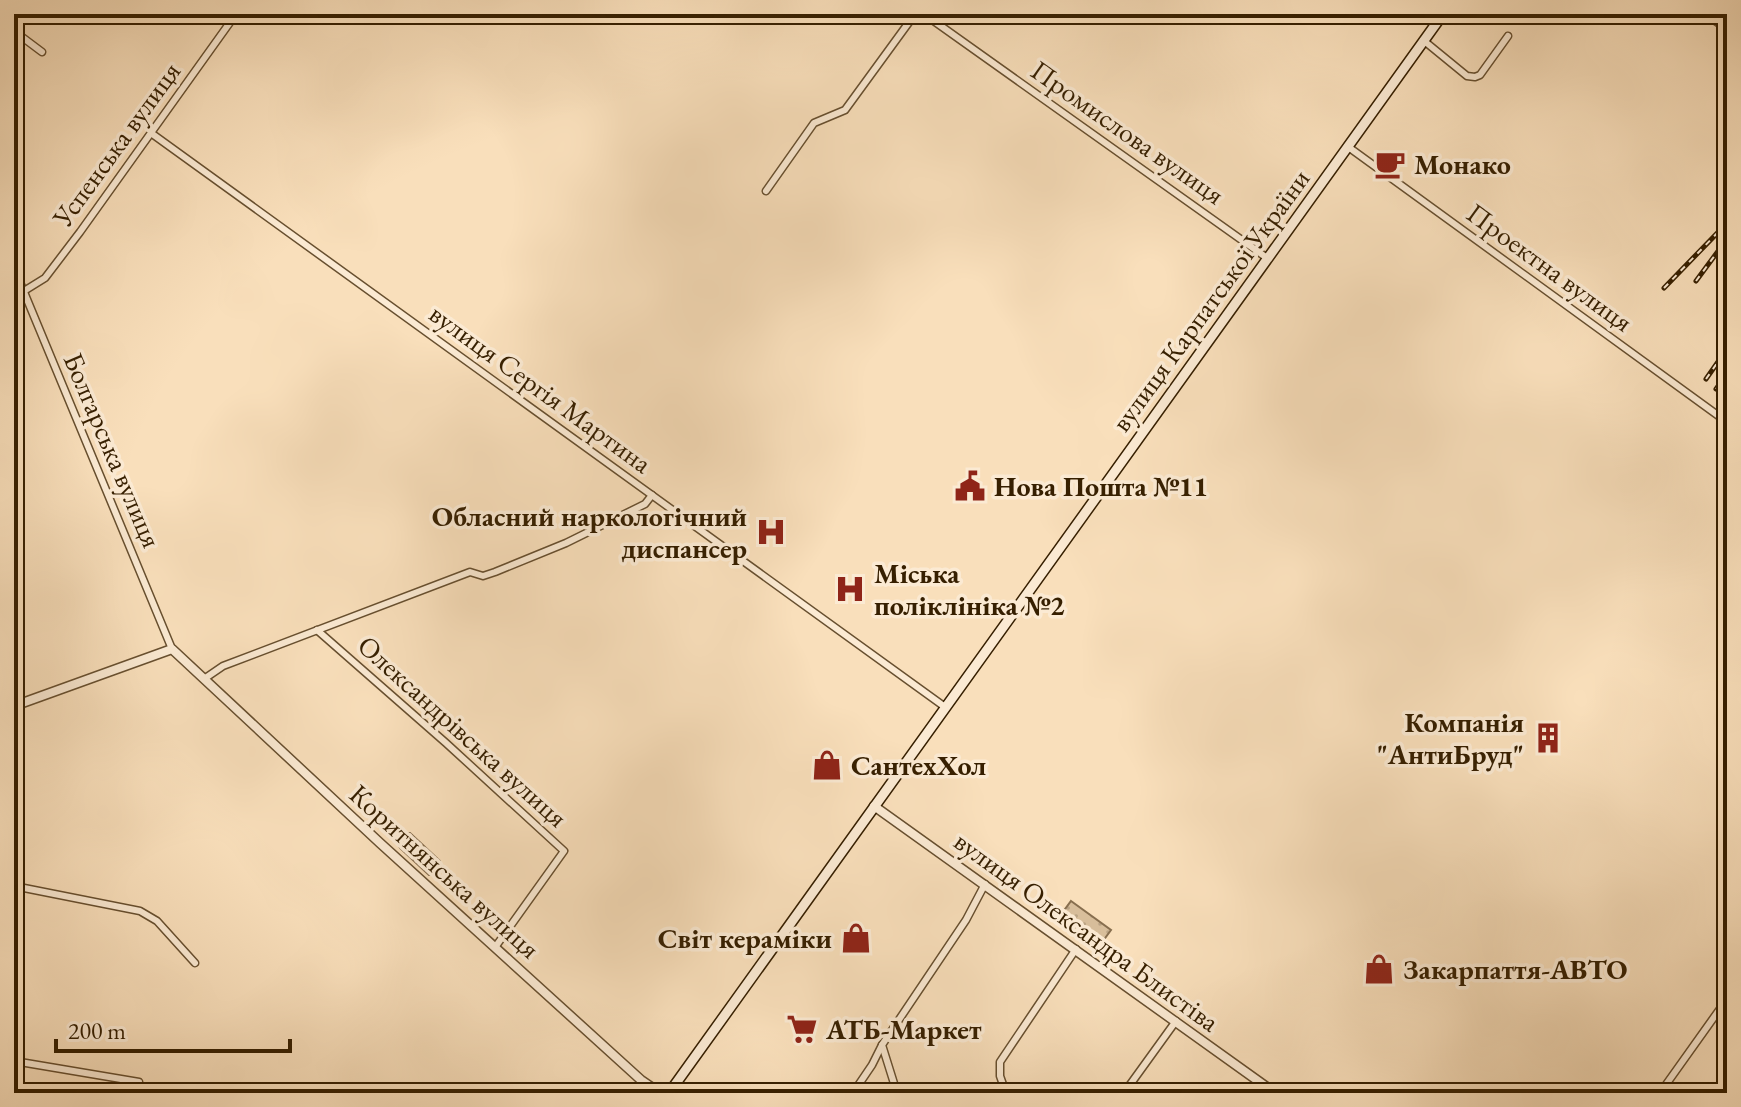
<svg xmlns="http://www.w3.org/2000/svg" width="1741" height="1107" font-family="'EB Garamond',serif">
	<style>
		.grass { fill: url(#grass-dots); stroke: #876e4e; stroke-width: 2 }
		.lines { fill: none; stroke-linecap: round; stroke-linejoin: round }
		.minor-casing { stroke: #674f2f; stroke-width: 9 }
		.tertiary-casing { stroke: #674f2f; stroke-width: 11 }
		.secondary-casing { stroke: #361f00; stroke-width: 12 }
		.minor { stroke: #fbead3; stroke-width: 6 }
		.tertiary { stroke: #fbead3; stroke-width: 8 }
		.secondary { stroke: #fbead3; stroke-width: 9 }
		.rail-casing { stroke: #361f00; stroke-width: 5 }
		.rail { stroke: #fbead3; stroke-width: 2; stroke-dasharray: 6; stroke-linecap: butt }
		.labels { text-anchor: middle; stroke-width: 7; stroke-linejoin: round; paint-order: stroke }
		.street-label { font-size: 28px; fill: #361f00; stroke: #fbead3 }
		.poi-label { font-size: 28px; font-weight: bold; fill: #361f00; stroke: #fbead3; text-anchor: start }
	</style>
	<defs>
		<pattern id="grass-dots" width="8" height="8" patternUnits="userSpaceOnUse" patternTransform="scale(2)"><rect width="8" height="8" fill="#d8be9b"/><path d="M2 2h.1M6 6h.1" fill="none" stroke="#baa384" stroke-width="1.8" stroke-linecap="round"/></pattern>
	</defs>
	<rect width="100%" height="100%" fill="#f9dfbb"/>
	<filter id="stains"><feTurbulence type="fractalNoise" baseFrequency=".0025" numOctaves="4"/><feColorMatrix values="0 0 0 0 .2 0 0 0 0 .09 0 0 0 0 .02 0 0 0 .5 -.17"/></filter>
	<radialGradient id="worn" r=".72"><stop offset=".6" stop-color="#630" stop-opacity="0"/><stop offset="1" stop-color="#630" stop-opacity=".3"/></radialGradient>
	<g class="grass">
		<polygon points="402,833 410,833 440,861 441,869 437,875 429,875 400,848 397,840"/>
		<polygon points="1071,901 1111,930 1097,949 1057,920"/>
	</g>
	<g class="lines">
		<g class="minor-casing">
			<g id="minor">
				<polyline points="924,14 1267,258"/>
				<polyline points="14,31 42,52"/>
				<polyline points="1423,40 1467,76 1475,77 1480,75 1508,36"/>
				<polyline points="151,133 945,707"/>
				<polyline points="1347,146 1727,422"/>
				<polyline points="766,191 814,123 845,110 915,14"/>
				<polyline points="14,268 172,649"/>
				<polyline points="24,291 45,278 80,232 236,14"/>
				<polyline points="317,630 446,743 564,851 496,946"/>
				<polyline points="204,679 223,666 470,572 483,576 495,572 566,543 645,504 652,495"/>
				<polyline points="14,886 140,911 157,921 195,963"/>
				<polyline points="14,1061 139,1082"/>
				<polyline points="853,1093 872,1065 882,1045"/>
				<polyline points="897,1093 882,1045 966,920 985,884"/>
				<polyline points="1006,1093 1000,1076 1000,1062 1076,949"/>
				<polyline points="1124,1093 1176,1021"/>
				<polyline points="1660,1093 1727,999"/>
			</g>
		</g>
		<g class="tertiary-casing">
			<g id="tertiary">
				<polyline points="1707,14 1727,28"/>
				<polyline points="14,706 172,649 380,843 641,1080 660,1093"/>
				<polyline points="874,806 1275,1093"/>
			</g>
		</g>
		<g class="secondary-casing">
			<polyline id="secondary" points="669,1093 1443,14"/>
		</g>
		<use href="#minor" class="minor"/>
		<use href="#tertiary" class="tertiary"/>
		<use href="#secondary" class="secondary"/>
		<g class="rail-casing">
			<g id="rail">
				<polyline points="1696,281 1727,239"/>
				<polyline points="1664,288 1727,223"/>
				<polyline points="1706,379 1727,349"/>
				<polyline points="1716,389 1727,374"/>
			</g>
		</g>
		<use href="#rail" class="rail"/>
	</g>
	<defs>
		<g id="cafe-bare" transform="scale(2.4)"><path d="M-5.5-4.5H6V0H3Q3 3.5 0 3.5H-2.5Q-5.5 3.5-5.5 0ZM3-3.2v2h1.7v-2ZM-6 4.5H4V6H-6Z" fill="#8f2418" stroke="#fbead3" stroke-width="2.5" paint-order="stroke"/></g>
		<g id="civic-bare" transform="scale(2.4)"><path d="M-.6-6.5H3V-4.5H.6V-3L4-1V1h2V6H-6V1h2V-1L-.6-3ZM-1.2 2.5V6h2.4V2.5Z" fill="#8f2418" stroke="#fbead3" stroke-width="2.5" paint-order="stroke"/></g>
		<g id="hospital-bare" transform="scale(2.4)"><path d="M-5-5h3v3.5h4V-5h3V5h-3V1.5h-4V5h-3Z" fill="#8f2418" stroke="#fbead3" stroke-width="2.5" paint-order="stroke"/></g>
		<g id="building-bare" transform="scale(2.4)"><path d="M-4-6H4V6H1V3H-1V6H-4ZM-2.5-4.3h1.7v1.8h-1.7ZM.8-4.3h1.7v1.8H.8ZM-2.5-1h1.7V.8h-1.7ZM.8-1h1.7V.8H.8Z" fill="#8f2418" stroke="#fbead3" stroke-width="2.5" paint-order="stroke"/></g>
		<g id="shop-bare" transform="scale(2.4)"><path d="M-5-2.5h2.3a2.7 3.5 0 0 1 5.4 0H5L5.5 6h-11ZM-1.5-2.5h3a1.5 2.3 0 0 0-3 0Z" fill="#8f2418" stroke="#fbead3" stroke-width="2.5" paint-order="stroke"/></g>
		<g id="supermarket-bare" transform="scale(2.4)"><path d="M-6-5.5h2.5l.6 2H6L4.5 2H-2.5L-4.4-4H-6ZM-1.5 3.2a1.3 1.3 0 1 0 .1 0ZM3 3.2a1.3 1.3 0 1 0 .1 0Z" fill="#8f2418" stroke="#fbead3" stroke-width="2.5" paint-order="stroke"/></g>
	</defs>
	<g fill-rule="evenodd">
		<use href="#cafe-bare" x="1390" y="164"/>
		<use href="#civic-bare" x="970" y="486"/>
		<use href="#hospital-bare" x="771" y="532"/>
		<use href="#hospital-bare" x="850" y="589"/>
		<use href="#building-bare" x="1548" y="738"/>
		<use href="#shop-bare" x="827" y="765"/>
		<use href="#shop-bare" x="856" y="938"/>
		<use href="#shop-bare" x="1379" y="969"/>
		<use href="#supermarket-bare" x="802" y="1029"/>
	</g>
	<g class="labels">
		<g class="street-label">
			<text transform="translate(1128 132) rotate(35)" y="10">Промислова вулиця</text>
			<text transform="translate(116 144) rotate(-54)" y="10">Успенська вулиця</text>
			<text transform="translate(1550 267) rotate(36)" y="10">Проектна вулиця</text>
			<text transform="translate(1210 300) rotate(-54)" y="10">вулиця Карпатської України</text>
			<text transform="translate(541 388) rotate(36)" y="10">вулиця Сергія Мартина</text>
			<text transform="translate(113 450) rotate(67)" y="10">Болгарська вулиця</text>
			<text transform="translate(463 731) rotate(42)" y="10">Олександрівська вулиця</text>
			<text transform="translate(445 871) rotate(42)" y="10">Коритнянська вулиця</text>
			<text transform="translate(1087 931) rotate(36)" y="10">вулиця Олександра Блистіва</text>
		</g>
		<g class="poi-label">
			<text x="1414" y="174">Монако</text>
			<text x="994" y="496">Нова Пошта №11</text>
			<text x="747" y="526" text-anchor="end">Обласний наркологічний<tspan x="747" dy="32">диспансер</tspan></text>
			<text x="874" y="583">Міська<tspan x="874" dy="32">поліклініка №2</tspan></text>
			<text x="1524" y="732" text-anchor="end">Компанія<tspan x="1524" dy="32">"АнтиБруд"</tspan></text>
			<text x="851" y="775">СантехХол</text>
			<text x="832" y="948" text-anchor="end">Світ кераміки</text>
			<text x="1403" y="979">Закарпаття-АВТО</text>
			<text x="826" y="1039">АТБ-Маркет</text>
		</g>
	</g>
	<rect width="1741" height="1107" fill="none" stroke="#f9dfbb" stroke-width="48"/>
	<rect x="16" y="16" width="1709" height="1075" fill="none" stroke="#361f00" stroke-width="4"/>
	<rect x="24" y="24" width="1693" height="1059" fill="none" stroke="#361f00" stroke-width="2"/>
	<path d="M56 1039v12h234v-12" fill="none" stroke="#361f00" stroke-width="4"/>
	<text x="68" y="1039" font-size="24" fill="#361f00" stroke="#fbead3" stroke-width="6" paint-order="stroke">200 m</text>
	<rect width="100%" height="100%" filter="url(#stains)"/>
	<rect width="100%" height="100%" fill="url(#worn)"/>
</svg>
